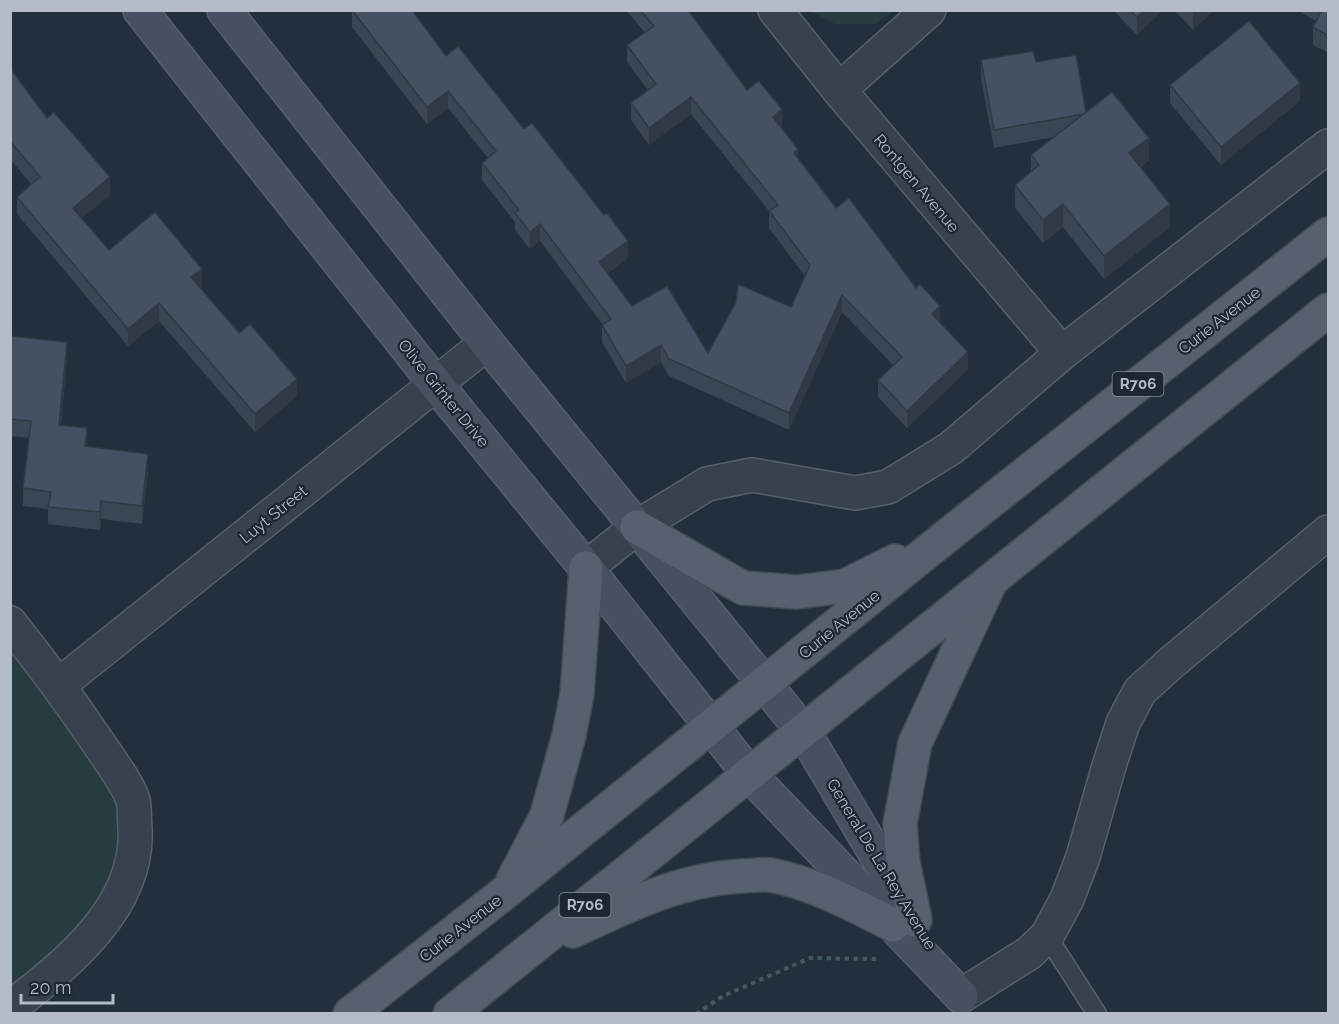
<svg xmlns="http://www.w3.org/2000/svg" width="1339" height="1024" font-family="Raleway,sans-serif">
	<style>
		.green { fill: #263c3f }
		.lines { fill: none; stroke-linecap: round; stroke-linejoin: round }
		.lane-casing { stroke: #565f6c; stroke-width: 21 }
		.street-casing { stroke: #565f6c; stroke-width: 36 }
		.secondary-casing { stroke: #565f6c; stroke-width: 36 }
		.primary-casing { stroke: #414a57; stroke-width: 36 }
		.path { stroke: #44595c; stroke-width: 4; stroke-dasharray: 4.5 4.5; stroke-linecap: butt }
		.lane { stroke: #38414e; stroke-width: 18 }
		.street { stroke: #38414e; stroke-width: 33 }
		.secondary { stroke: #465061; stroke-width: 33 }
		.primary { stroke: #56606e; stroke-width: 33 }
		.wall { fill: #3b4654 }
		.shaded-wall { fill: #303945 }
		.building { fill: #455162; stroke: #303945; stroke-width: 1.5 }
		.labels { text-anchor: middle; stroke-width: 4.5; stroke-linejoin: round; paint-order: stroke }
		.shield { fill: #1d2633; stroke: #878f9c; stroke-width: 1.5 }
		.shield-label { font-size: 15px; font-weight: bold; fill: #b4bcc9 }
		.street-label { font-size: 16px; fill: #b4bcc9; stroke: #1d2633 }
	</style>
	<rect width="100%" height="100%" fill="#242f3e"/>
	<g class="green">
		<polygon points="810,11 893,10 893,11 876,24 835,24"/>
		<polygon points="10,649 102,763 121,806 124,849 110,889 79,932 10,987"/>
	</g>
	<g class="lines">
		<g class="lane-casing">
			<polyline id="lane" points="1047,936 1097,1014"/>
		</g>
		<g class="street-casing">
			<g id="street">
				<polyline points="775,10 839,90 1062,353"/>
				<polyline points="839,90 929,10"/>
				<polyline points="586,568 637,527 707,484 752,475 855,493 888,487 951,448 1062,353 1328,146"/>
				<path d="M10 623C41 662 70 701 97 741 107 756 128 784 133 800 135 808 134 819 135 827 140 907 67 964 10 1008"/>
				<polyline points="59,685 487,343"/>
				<polyline points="961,996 1029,953 1047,936 1067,899 1083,857 1109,766 1123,723 1140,691 1171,663 1328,532"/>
			</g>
		</g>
		<g class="secondary-casing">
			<g id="secondary">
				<polyline points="140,10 435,383 586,568 749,774 961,996"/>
				<polyline points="224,10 487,343 803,731 912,915"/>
			</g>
		</g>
		<g class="primary-casing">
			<g id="primary">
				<polyline points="637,527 743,588 797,592 845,586 895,561"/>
				<polyline points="513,880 547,815 569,735 577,694 586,568"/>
				<polyline points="915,920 903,862 900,824 915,743 989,585"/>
				<path d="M573 931C628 905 681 879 742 876 751 876 761 874 770 875 814 883 853 905 893 925"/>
				<polyline points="350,1014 508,890 948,535 1328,234"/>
				<polyline points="450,1014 1328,310"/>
			</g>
		</g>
		<polyline class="path" points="696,1014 723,996 810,958 878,959"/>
		<use href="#lane" class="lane"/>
		<use href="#street" class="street"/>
		<use href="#secondary" class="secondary"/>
		<use href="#primary" class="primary"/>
	</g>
	<g class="wall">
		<polygon points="352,10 446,56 524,129 628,258 608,273 632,306 708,353 791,307 805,276 769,228 769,211 691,114 649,145 631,120 631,103 648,90 627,62 627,45 645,33 626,10 688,10 747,90 782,126 781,127 798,159 836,208 940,323 968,369 907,428 878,397 878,380 893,365 842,312 789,430 669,376 661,362 626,383 602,342 602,325 603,325 540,241 530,249 515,230 515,222 482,180 482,163 488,158 448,108 427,124 352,27"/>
		<polygon points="1113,10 1163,10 1137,35"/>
		<polygon points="1174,10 1214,10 1193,30"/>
		<polygon points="1297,10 1329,10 1329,53 1313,45 1313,27 1316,21"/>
		<polygon points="981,60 1036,62 1086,112 1149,160 1141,167 1170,227 1104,279 1063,227 1043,243 1015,208 1015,185 1031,171 1031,155 1054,137 994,148 981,78"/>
		<polygon points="10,68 47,118 110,195 82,218 109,250 202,286 200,288 297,396 255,432 159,321 128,346 17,214 17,197 31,184 10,159"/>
		<polygon points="1170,85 1300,101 1221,165 1170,103"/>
		<polygon points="10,336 67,360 61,425 87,446 148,472 142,524 101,519 100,530 48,524 48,509 23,506 23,488 29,438 10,436"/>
	</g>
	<g class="shaded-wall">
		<polygon points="1144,10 1163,10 1137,35 1137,17"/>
		<polygon points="1195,10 1214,10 1193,30 1193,13"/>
		<polygon points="1300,83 1300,101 1221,165 1221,147"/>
		<polygon points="448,91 448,108 427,124 427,107"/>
		<polygon points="691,97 691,114 649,145 649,128"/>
		<polygon points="782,109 782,126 773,134 773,117"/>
		<polygon points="1149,138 1149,160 1129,175 1129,153"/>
		<polygon points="798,149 798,166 794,153"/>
		<polygon points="110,177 110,195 73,226 73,208"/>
		<polygon points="1063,204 1063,227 1043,243 1043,220"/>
		<polygon points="1170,204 1170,227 1104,279 1104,256"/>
		<polygon points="540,224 540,241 530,249 530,232"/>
		<polygon points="628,241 628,258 599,279 599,262"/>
		<polygon points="202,269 202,286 191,295 191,277"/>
		<polygon points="842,295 842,312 789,430 789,413"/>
		<polygon points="159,303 159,321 128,346 128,329"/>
		<polygon points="940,306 940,323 932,331 932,314"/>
		<polygon points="67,342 67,360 59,443 59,425"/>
		<polygon points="661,345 661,362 626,383 626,366"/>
		<polygon points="968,352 968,369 907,428 907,411"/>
		<polygon points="297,379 297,396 255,432 255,414"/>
		<polygon points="87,428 87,446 85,446"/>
		<polygon points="148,454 148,472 142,524 142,506"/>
		<polygon points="101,501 101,519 100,530 100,512"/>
	</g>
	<g class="building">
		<polygon points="352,10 412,10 446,56 458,46 524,129 532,123 604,215 607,213 628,241 599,262 632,306 667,286 708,353 736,302 738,284 791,307 810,265 769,211 778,205 691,97 649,128 631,103 656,84 627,45 654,26 640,10 688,10 747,90 759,81 782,109 773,117 798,149 794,153 836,208 849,198 916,288 920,284 940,306 932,314 968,352 907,411 878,380 902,357 842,295 789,413 669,359 661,345 626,366 602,325 611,319 540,224 530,232 515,213 519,210 482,163 496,151 448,91 427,107"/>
		<polygon points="1130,10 1144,10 1137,17"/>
		<polygon points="1322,10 1329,10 1329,36 1313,27"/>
		<polygon points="1249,21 1300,83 1221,147 1170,85"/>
		<polygon points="1033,51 1036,62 1076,55 1086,112 1084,114 994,130 981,60"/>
		<polygon points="10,68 47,118 54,112 110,177 73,208 109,250 155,212 202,269 191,277 239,333 250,324 297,379 255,414 159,303 128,329 17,197 40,177 10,141"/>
		<polygon points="1112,92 1149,138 1129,153 1170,204 1104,256 1063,204 1043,220 1015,185 1039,165 1031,155"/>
		<polygon points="10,336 67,342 59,425 87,428 85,446 148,454 142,506 101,501 100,512 48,507 51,492 23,488 31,421 10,419"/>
	</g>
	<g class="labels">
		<g class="shield">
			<rect x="1112.5" y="372" width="51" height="24" rx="4.5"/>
			<rect x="559.5" y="893" width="51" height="24" rx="4.5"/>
		</g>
		<g class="shield-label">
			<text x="1138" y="389">R706</text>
			<text x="585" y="910">R706</text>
		</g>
		<g class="street-label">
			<text transform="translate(917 183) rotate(50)" y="6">Rontgen Avenue</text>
			<text transform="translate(1219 320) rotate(-38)" y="6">Curie Avenue</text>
			<text transform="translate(444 393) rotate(51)" y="6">Olive Grinter Drive</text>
			<text transform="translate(273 514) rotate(-39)" y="6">Luyt Street</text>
			<text transform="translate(839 624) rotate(-39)" y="6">Curie Avenue</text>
			<text transform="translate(882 864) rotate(59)" y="6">General De La Rey Avenue</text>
			<text transform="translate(460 928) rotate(-38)" y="6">Curie Avenue</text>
		</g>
	</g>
	<rect width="1339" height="1024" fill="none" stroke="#b4bcc9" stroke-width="24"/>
	<path d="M21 994v9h92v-9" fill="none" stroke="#b4bcc9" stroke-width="3"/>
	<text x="30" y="994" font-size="18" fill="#b4bcc9" stroke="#1d2633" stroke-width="4.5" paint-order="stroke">20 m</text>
</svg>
